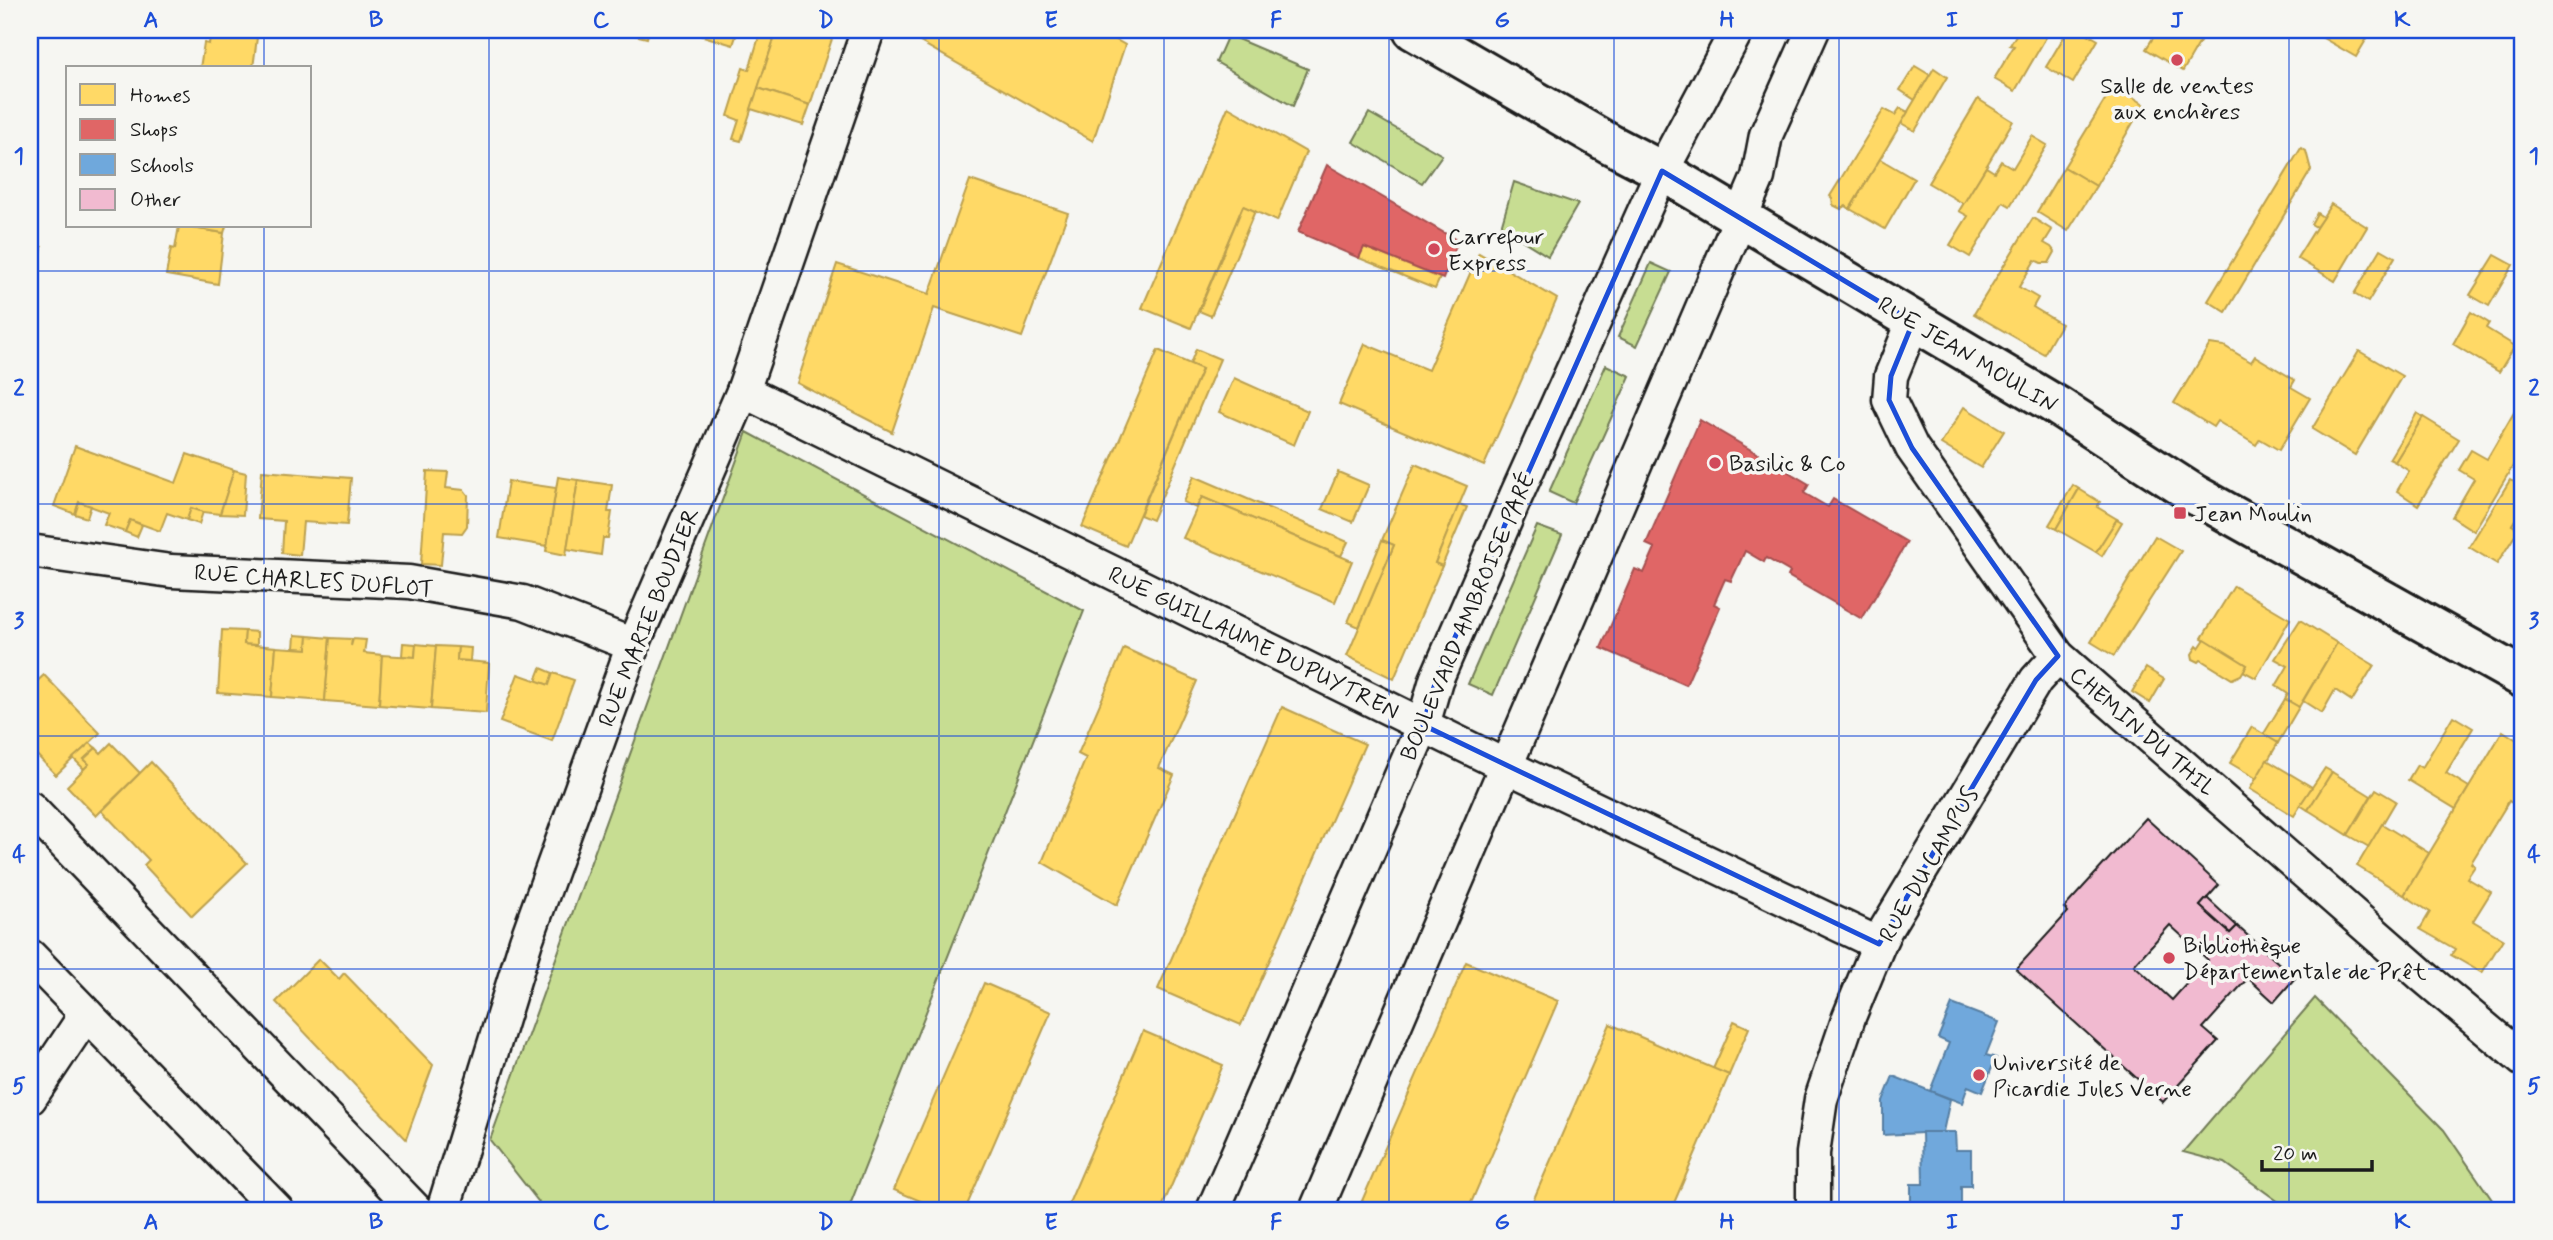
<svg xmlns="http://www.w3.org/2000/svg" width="2553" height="1240" font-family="Mynerve,sans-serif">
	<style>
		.green { fill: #c7dd92; stroke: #727c57; stroke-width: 2 }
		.homes { fill: #ffd966; stroke: #bba050; stroke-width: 2 }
		.shops { fill: #e06666; stroke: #a55050; stroke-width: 2 }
		.schools { fill: #6fa8dc; stroke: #567ea2; stroke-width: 2 }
		.building { fill: #f1bad0; stroke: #1c1c1c; stroke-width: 2; fill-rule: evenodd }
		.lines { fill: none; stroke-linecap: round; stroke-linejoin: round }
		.minor-casing { stroke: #1c1c1c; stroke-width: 37 }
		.secondary-casing { stroke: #1c1c1c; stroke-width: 44 }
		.minor { stroke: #f6f6f2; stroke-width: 32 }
		.secondary { stroke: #f6f6f2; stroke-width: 38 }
		.marked { fill: none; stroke: #1d4ed8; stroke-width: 5; stroke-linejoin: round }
		.grid { fill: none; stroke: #1d4ed8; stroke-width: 2; stroke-opacity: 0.55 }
		.poi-dot { fill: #d1495b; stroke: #f6f6f2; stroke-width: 2.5 }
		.labels { text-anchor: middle; stroke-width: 7; stroke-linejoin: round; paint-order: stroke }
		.poi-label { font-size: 23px; fill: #1c1c1c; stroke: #f6f6f2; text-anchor: start }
		.street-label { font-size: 23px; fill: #1c1c1c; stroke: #f6f6f2 }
		.neatline { fill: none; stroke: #1d4ed8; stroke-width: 2.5 }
		.grid-label { font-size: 23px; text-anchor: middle; font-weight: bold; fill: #1d4ed8 }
	</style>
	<rect width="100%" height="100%" fill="#f6f6f2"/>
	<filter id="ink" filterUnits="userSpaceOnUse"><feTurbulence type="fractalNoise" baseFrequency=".0143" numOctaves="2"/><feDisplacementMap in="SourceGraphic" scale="14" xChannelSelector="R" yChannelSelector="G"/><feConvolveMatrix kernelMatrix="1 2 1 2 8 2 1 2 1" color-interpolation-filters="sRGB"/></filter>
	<g filter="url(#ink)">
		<g class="green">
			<polygon points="1228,35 1308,69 1293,106 1216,62"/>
			<polygon points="1369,113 1442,155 1422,183 1353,142"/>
			<polygon points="1514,182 1578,204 1548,256 1501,227"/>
			<polygon points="1651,263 1671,272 1637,346 1618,337"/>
			<polygon points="1606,365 1630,376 1573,503 1549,492"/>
			<polygon points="747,432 1084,611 848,1210 545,1210 490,1140"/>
			<polygon points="1537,526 1562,535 1493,695 1468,684"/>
			<polygon points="2315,998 2444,1130 2499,1210 2290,1210 2225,1163 2183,1152"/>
		</g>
		<g class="homes">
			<polygon points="211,30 258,30 253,68 200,68 204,43 209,44"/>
			<polygon points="631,30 649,30 647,38 630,34"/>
			<polygon points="702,30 738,30 733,45 700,35"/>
			<polygon points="761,30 777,30 741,141 733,139 739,120 728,116 743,68 749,70"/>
			<polygon points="777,30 835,30 810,105 758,88"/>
			<polygon points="918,30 1099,30 1125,45 1093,141 915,39"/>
			<polygon points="2019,30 2040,30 2048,34 2015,91 1994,79 2014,46 2010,45"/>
			<polygon points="2068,30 2081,30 2098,40 2073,83 2046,67"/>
			<polygon points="2158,30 2207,30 2183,71 2146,49"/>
			<polygon points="2309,30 2372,30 2356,57"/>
			<polygon points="1915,66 1930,75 1915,100 1900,90"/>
			<polygon points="1934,68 1947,77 1915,131 1901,123"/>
			<polygon points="2114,85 2144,104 2096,186 2064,167"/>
			<polygon points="758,88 810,105 803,125 751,109"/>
			<polygon points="1978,99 2013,121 1964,204 1928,183"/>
			<polygon points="1228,107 1306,152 1277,221 1243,206 1191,328 1142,308"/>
			<polygon points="1900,108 1908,112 1850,209 1846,206 1841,209 1833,205 1832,198 1830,196 1884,109 1895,115"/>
			<polygon points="2032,136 2047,145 2010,206 2003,202 1970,257 1950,245 1968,216 1959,211 1986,167 1994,172 2001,161 2013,168"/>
			<polygon points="2301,148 2306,151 2311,170 2226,312 2208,301"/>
			<polygon points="1880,159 1914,179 1885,229 1850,209"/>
			<polygon points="2064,167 2096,186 2068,231 2037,212"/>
			<polygon points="970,180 1068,213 1022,337 934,308 892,432 797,383 837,264 929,294"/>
			<polygon points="2331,204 2367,227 2335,281 2297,258"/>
			<polygon points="1243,206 1255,211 1211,316 1199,311"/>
			<polygon points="2317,213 2323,217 2316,227 2311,224"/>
			<polygon points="2033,218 2052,230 2044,243 2051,247 2055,252 2049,263 2041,263 2035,260 2019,287 2038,298 2033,307 2061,324 2044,354 1974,314"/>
			<polygon points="179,226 224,233 218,284 166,275 171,248 175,249"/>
			<polygon points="180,226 226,226 224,233"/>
			<polygon points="30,245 42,247 35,292 30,291"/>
			<polygon points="1364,247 1440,278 1435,289 1359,258"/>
			<polygon points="2381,249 2395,257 2368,302 2354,294"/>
			<polygon points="1479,253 1557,299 1484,466 1339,404 1365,344 1428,370"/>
			<polygon points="2495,255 2513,265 2489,306 2470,295"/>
			<polygon points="2471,312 2489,323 2486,328 2515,346 2499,372 2453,344"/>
			<polygon points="2210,344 2224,346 2251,362 2255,356 2295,380 2291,387 2310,398 2279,450 2260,439 2256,445 2217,421 2213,427 2174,403"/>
			<polygon points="1196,349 1220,359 1152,520 1140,515 1202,369 1190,364"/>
			<polygon points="1158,350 1202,369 1126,546 1082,527"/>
			<polygon points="2359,351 2402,376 2355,455 2312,429"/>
			<polygon points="1234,378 1308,411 1294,445 1219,412"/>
			<polygon points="2523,397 2523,449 2474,531 2452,517 2474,479 2459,470 2471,450 2487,459"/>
			<polygon points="1964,407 2004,431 1981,468 1941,444"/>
			<polygon points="2417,413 2423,417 2395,462 2389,459"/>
			<polygon points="2423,417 2459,439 2418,505 2397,491 2409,471 2395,462"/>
			<polygon points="75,446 176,483 187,454 234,470 220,514 203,512 191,508 187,520 167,513 160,531 130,520 125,532 104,525 109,513 79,502 75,514 54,506"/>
			<polygon points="1415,464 1467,486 1435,563 1442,566 1394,679 1347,656 1394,545 1382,540"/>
			<polygon points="234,470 246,473 243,515 220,514"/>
			<polygon points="262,471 351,478 347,525 303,522 300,555 282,553 284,521 258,519"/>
			<polygon points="427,471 448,472 446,488 464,490 468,495 467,526 462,533 444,532 441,565 421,564"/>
			<polygon points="1338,472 1369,485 1353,522 1322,509"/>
			<polygon points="1194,476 1348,542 1341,556 1202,497 1196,508 1183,502"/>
			<polygon points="558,477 578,480 566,555 546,551"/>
			<polygon points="578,480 612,485 608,512 612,512 608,538 603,538 601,555 567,549"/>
			<polygon points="2510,480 2523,488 2523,507 2512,525 2519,529 2497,564 2469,547"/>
			<polygon points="508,481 556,488 547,546 499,538"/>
			<polygon points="2073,485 2079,489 2056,529 2049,525"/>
			<polygon points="2079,489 2100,502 2097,507 2117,519 2096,552 2056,529"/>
			<polygon points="1202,497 1352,561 1335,602 1183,538"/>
			<polygon points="79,502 91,506 87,518 75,514"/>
			<polygon points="1459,504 1467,507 1442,566 1435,563"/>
			<polygon points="2523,507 2523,521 2519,529 2512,525"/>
			<polygon points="191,508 203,512 199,524 187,520"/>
			<polygon points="2117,519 2122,522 2102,556 2096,552"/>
			<polygon points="130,520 142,525 137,537 125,532"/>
			<polygon points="2155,536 2181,551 2114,656 2091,642"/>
			<polygon points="1382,540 1394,545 1359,627 1348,622"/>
			<polygon points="2234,586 2290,619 2256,678 2243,671 2247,665 2202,638"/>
			<polygon points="2300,620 2337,643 2299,707 2285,699 2288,694 2276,686 2288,666 2275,659"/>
			<polygon points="222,630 245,631 244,644 276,647 272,697 218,693"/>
			<polygon points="245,631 257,632 257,645 244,644"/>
			<polygon points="295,635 308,636 307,649 294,648"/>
			<polygon points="308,636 330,638 325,701 272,697 276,647 307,649"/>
			<polygon points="330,638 352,639 351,646 353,639 366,640 364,653 382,655 379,705 325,701"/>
			<polygon points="2205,639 2247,665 2241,675 2232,679 2201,660 2199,662 2193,659 2192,654 2197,646 2199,648"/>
			<polygon points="403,643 416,644 415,657 402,656"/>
			<polygon points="2337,643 2374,665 2352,701 2335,690 2322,713 2303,701"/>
			<polygon points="416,644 436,646 431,709 379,705 382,655 415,657"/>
			<polygon points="436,646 458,647 457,660 489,663 486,713 431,709"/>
			<polygon points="458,647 471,648 470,661 457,660"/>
			<polygon points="1124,648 1197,681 1159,768 1174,775 1117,905 1042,862 1086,758 1078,754"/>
			<polygon points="541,668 553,673 549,685 536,681"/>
			<polygon points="2146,668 2164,679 2150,703 2132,692"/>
			<polygon points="553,673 574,680 552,741 500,722 518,674 549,685"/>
			<polygon points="44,675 100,733 56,775 30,748 30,680 34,684"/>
			<polygon points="2285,699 2299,707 2278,743 2263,735"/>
			<polygon points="1282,707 1365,744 1241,1025 1158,989"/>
			<polygon points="2453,716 2473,728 2446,773 2469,787 2456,809 2408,780 2417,765 2422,768"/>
			<polygon points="2252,727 2278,743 2257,779 2230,763"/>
			<polygon points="2503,731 2523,744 2523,798 2518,807 2509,801 2471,863 2475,866 2467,878 2491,892 2473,921 2503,939 2482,973 2451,955 2455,949 2420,929 2430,912 2404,895"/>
			<polygon points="90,743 96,748 84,759 89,764 84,769 73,758"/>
			<polygon points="111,743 140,773 96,816 67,786 89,764 84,759 96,748 101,753"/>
			<polygon points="2267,760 2312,787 2294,816 2250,789"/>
			<polygon points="151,762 247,863 192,916 144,865 149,860 102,811"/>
			<polygon points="2325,768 2332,772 2308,810 2300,805"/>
			<polygon points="2332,772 2371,796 2348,835 2308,810"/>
			<polygon points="2376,789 2396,801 2369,847 2348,835"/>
			<polygon points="2382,824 2429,853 2404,895 2357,866"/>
			<polygon points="319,959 339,979 344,973 433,1065 406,1139 276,1002"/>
			<polygon points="1466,962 1558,1001 1468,1210 1358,1210"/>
			<polygon points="984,983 1051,1012 965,1210 942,1210 894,1190"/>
			<polygon points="1734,1021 1749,1028 1729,1075 1713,1069"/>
			<polygon points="1610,1024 1729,1075 1671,1210 1529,1210"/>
			<polygon points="1143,1031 1223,1065 1161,1210 1066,1210"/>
		</g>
		<g class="shops">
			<polygon points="1327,165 1458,241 1443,279 1364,247 1359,258 1298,232"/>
			<polygon points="1700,420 1809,484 1804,493 1828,507 1833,499 1907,542 1862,619 1788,576 1790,572 1766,558 1764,562 1745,551 1731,581 1725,579 1714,604 1720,607 1686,685 1601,648 1635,569 1644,573 1655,548 1646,544"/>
		</g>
		<g class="schools">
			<polygon points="1952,1004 1999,1022 1986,1055 1996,1058 1982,1092 1968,1086 1962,1103 1930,1091 1949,1043 1938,1038"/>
			<polygon points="1893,1076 1950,1099 1943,1132 1883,1135 1883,1101"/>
			<polygon points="1922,1132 1955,1132 1956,1150 1971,1150 1971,1186 1961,1186 1961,1210 1911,1210 1911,1184 1923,1184"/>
		</g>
		<g class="building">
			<path d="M2146 818 2219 885 2200 906 2230 933 2237 926 2295 978 2274 1002 2248 978 2203 1028 2218 1041 2163 1102 2016 969 2068 912 2064 908ZM2170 925 2208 960 2172 1000 2134 965Z"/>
			<polygon points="2207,898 2237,926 2230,933 2200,906"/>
		</g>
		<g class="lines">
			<g class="minor-casing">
				<g id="minor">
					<polyline points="1913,322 1891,376 1889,400 1912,448 2058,656 2423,976 2523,1060"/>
					<polyline points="743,391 1506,766 1879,944"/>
					<polyline points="30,551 171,571 409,582 523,602 633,645"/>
					<polyline points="30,808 416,1210"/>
					<polyline points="30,956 277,1210"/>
					<polyline points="30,1098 86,1014"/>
					<polyline points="443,1210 526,941 633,645 743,391 868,30"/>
					<polyline points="1213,1210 1423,725 1436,680 1516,496 1662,171 1737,30"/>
					<polyline points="1316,1210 1758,177 1766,135 1813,30"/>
					<polyline points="1813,1210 1813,1153 1821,1099 1849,1017 1879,944 1886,929 2036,680 2058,656"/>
				</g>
			</g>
			<g class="secondary-casing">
				<polyline id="secondary" points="1413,30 1610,144 1662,171 2059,407 2194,494 2523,678"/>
			</g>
			<use href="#minor" class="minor"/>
			<use href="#secondary" class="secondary"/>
		</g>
	</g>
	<path class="marked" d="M1662 171 1913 322 1891 376 1889 400 1912 448 2058 656 2036 680 1879 944 1423 725 1436 680Z"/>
	<path class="grid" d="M264 30V68M489 30V1210M714 30V1210M939 30V1210M1164 30V1210M1389 30V1210M1614 30V1210M1839 30V1210M2064 30V1210M2289 30V1210M264 226V1210M30 271H2523M30 504H2523M30 736H2523M30 969H2523"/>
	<g class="poi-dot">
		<circle cx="2177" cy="60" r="7"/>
		<circle cx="1434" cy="249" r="7"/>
		<circle cx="1715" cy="463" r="7"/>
		<rect x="2173" y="506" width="14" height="14" rx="3.5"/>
		<circle cx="2169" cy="958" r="7"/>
		<circle cx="1979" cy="1075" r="7"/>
	</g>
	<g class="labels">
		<g class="poi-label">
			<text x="2177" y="93" text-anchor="middle">Salle de ventes<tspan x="2177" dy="26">aux enchères</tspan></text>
			<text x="1448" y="244">Carrefour<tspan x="1448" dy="26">Express</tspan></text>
			<text x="1729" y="471">Basilic &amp; Co</text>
			<text x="2194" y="521">Jean Moulin</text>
			<text x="2183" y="953">Bibliothèque<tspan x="2183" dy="26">Départementale de Prêt</tspan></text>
			<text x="1993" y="1070">Université de<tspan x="1993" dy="26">Picardie Jules Verne</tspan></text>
		</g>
		<g class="street-label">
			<text transform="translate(1968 354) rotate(31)" y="8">RUE JEAN MOULIN</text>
			<text transform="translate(314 580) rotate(4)" y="8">RUE CHARLES DUFLOT</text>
			<text transform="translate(1467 616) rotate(-67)" y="8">BOULEVARD AMBROISE PARÉ</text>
			<text transform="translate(648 617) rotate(-68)" y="8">RUE MARIE BOUDIER</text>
			<text transform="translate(1254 642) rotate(26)" y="8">RUE GUILLAUME DUPUYTREN</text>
			<text transform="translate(2143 731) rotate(41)" y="8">CHEMIN DU THIL</text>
			<text transform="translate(1928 864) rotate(-60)" y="8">RUE DU CAMPUS</text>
		</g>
	</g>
	<rect width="2553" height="1240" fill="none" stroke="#f6f6f2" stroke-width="77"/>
	<rect x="66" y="66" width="245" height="161" fill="#f6f6f2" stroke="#9f9f9c" stroke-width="2"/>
	<rect x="80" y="84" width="35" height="21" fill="#ffd966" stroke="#9f9f9c" stroke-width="2"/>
	<text x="130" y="102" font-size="21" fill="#1c1c1c">Homes</text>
	<rect x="80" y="119" width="35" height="21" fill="#e06666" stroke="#9f9f9c" stroke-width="2"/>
	<text x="130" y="136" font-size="21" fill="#1c1c1c">Shops</text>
	<rect x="80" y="154" width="35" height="21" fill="#6fa8dc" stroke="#9f9f9c" stroke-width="2"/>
	<text x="130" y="172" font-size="21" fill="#1c1c1c">Schools</text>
	<rect x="80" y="189" width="35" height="21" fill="#f1bad0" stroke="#9f9f9c" stroke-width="2"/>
	<text x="130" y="206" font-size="21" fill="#1c1c1c">Other</text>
	<path d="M2262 1160v10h110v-10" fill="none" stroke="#1c1c1c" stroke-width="3.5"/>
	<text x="2273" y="1160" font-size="21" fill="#1c1c1c" stroke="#f6f6f2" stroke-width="5" paint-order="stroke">20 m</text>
	<rect x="38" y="38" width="2476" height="1164" class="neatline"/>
	<g class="grid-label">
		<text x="151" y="27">A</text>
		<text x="376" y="27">B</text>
		<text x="601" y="27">C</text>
		<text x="826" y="27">D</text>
		<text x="1051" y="27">E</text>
		<text x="1276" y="27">F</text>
		<text x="1502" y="27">G</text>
		<text x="1727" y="27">H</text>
		<text x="1952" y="27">I</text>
		<text x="2177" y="27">J</text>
		<text x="2402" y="27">K</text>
		<text x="19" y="163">1</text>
		<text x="2534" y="163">1</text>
		<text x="19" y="395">2</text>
		<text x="2534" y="395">2</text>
		<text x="19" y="628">3</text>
		<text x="2534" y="628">3</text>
		<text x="19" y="861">4</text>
		<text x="2534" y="861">4</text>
		<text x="19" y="1093">5</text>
		<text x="2534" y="1093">5</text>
		<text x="151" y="1229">A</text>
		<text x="376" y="1229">B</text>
		<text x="601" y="1229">C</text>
		<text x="826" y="1229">D</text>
		<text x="1051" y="1229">E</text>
		<text x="1276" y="1229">F</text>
		<text x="1502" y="1229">G</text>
		<text x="1727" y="1229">H</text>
		<text x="1952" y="1229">I</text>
		<text x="2177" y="1229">J</text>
		<text x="2402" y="1229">K</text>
	</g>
</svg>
